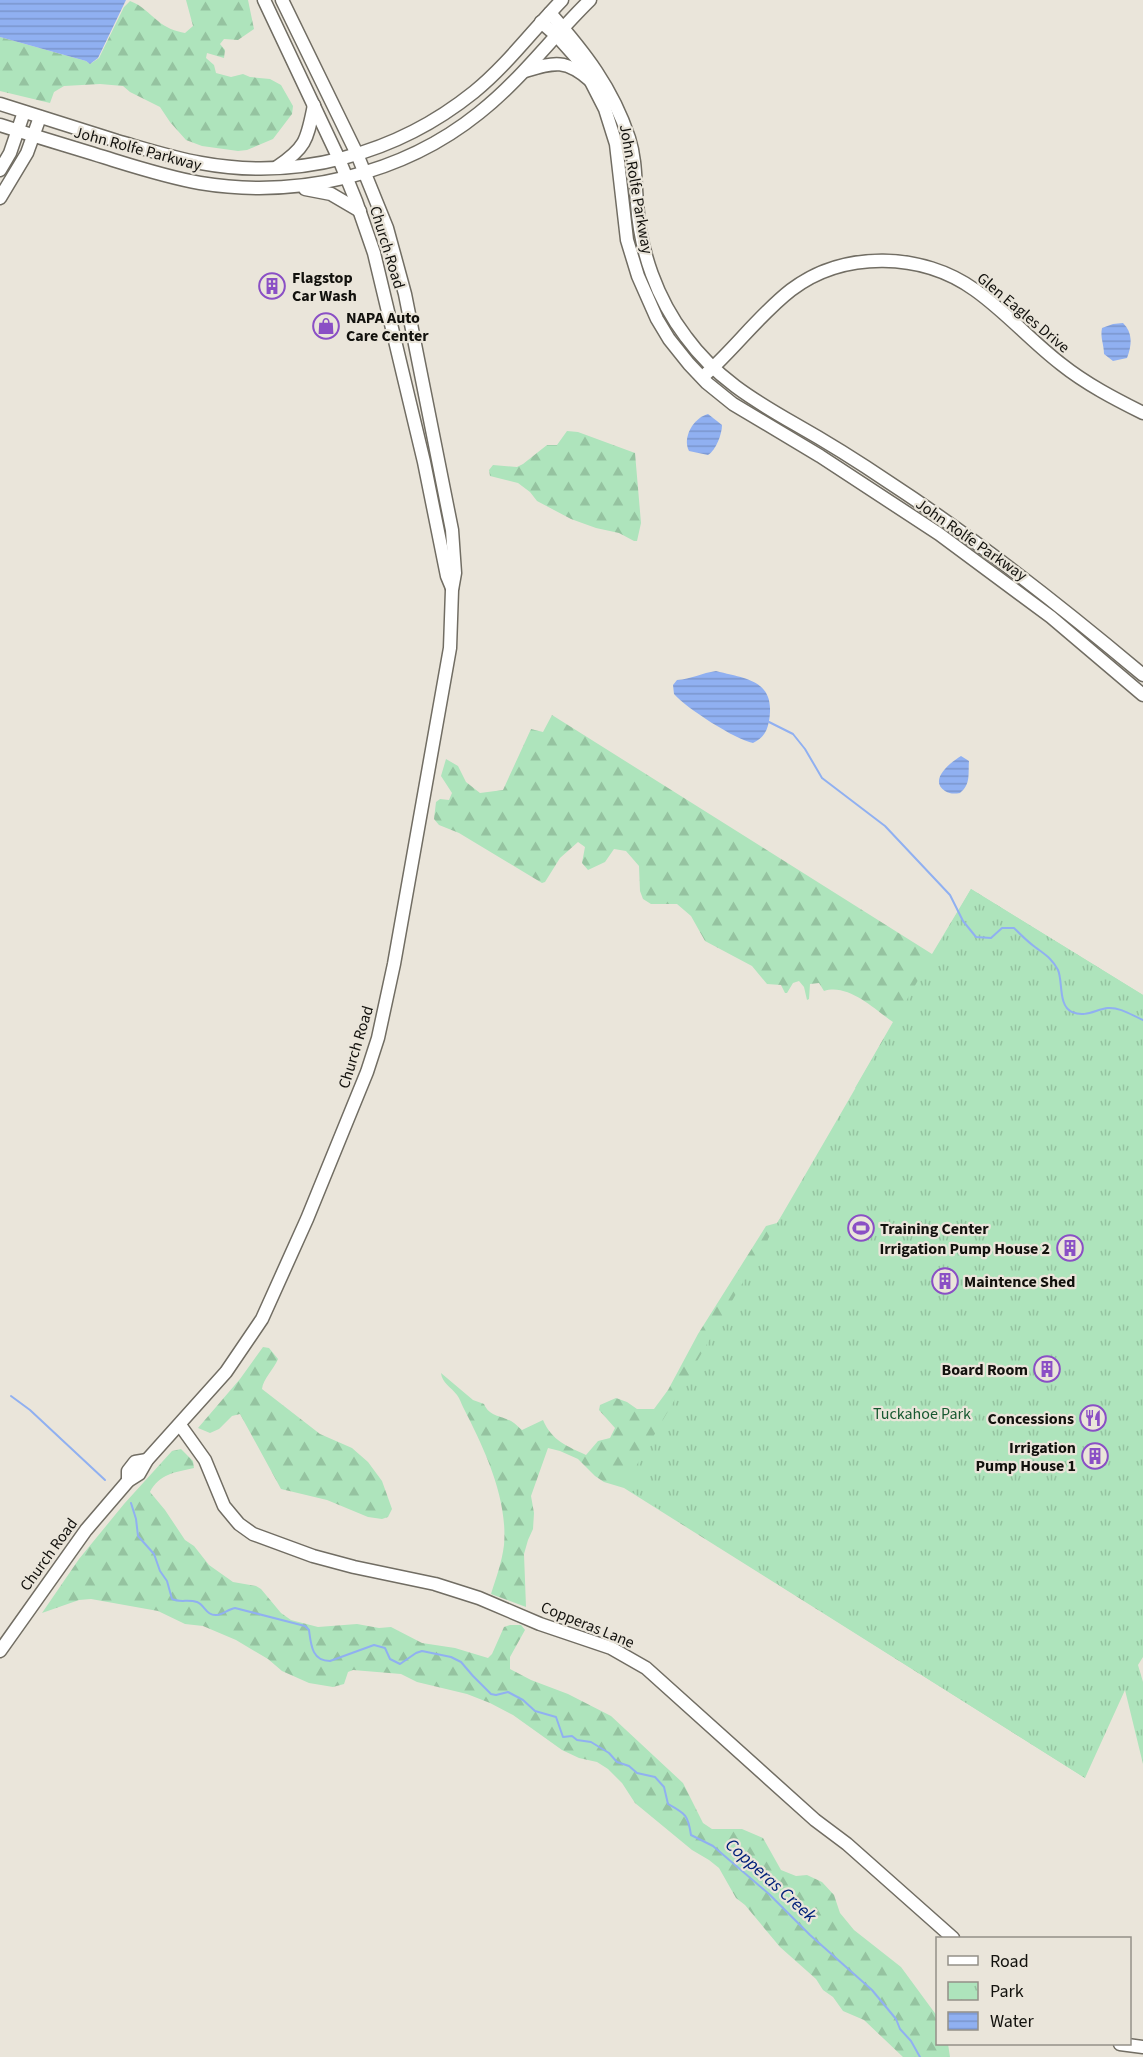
<svg xmlns="http://www.w3.org/2000/svg" width="1143" height="2057" font-family="'Source Sans 3',sans-serif">
	<style>
		.forest { fill: url(#forest-firs) }
		.park { fill: url(#park-tufts) }
		.water { fill: url(#water-rules) }
		.lines { fill: none; stroke-linecap: round; stroke-linejoin: round }
		.stream { stroke: #90b0f1; stroke-width: 2 }
		.secondary-casing { stroke: #716d63; stroke-width: 15 }
		.primary-casing { stroke: #716d63; stroke-width: 15 }
		.secondary { stroke: #fff; stroke-width: 12 }
		.primary { stroke: #fff; stroke-width: 12 }
		.labels { text-anchor: middle; stroke-width: 4.5; stroke-linejoin: round; paint-order: stroke }
		.street-label { font-size: 16px; fill: #12110d; stroke: #eae5da }
		.poi-label { font-size: 16px; font-weight: bold; fill: #12110d; stroke: #eae5da; text-anchor: start }
		.park-label { font-size: 16px; fill: #175830; stroke: #eae5da }
		.water-label { font-size: 18px; font-style: italic; fill: #01207a; stroke: #eae5da }
	</style>
	<defs>
		<pattern id="forest-firs" width="22" height="20" patternUnits="userSpaceOnUse" patternTransform="scale(1.5)"><rect width="22" height="20" fill="#aee4bc"/><path d="M5 1l3.5 6h-7zM16 11l3.5 6h-7z" fill="#95c3a0"/></pattern>
		<pattern id="park-tufts" width="24" height="20" patternUnits="userSpaceOnUse" patternTransform="scale(1.5)"><rect width="24" height="20" fill="#aee4bc"/><path d="M3 7l-1-3M5 7V3M7 7l1-3M15 17l-1-3M17 17v-4M19 17l1-3" fill="none" stroke="#95c3a0"/></pattern>
		<pattern id="water-rules" width="6" height="5" patternUnits="userSpaceOnUse" patternTransform="scale(1.5)"><rect width="6" height="5" fill="#90b0f1"/><path d="M0 2.5h6" fill="none" stroke="#7b96cd"/></pattern>
	</defs>
	<rect width="100%" height="100%" fill="#eae5da"/>
	<g class="forest">
		<path d="M186 0H248L254 29 238 40 224 39 220 44 225 50 224 58 207 53 206 58 214 65 216 73 231 77 243 74 250 77 270 79 281 85 293 106 292 114 273 139 247 150 238 151 202 146 186 140 170 122 160 107 130 92 123 86 100 84 64 86 54 92 50 103 0 91V37L86 61 90 64 99 58 124 7 130 1C143 6 148 13 158 21 166 28 175 31 185 33L193 26Z"/>
		<polygon points="567,431 578,432 635,453 641,523 637,541 634,541 619,533 596,528 571,519 537,501 530,492 518,483 490,476 489,470 493,465 517,467 523,464 547,445 557,445"/>
		<path d="M552 715 932 954 971 889 1143 995 1085 1778 624 1488 604 1482 595 1476 578 1459 560 1451 548 1448 531 1496 534 1513 533 1529 528 1540 524 1554 526 1607 491 1594C496 1578 502 1562 504 1545 508 1498 484 1448 463 1407 461 1403 460 1399 457 1395 451 1387 442 1383 441 1373L473 1400 484 1404C490 1418 503 1415 514 1423 517 1425 519 1428 522 1430L543 1420C552 1441 567 1446 586 1455L598 1441 610 1438 615 1428 599 1410 600 1405 616 1398 627 1402 637 1409H654L668 1390 698 1334 766 1226 777 1223 867 1095 855 1088 893 1022C874 1009 848 983 824 991L819 983 810 984 809 999 807 1000 804 987 799 981 793 983 787 993H785L781 985 767 984 752 966 705 941 691 916 677 904H651L643 899 640 891 639 866 626 851 614 849 605 862 588 870 582 863 585 847 578 842 560 858 545 882 542 883 459 833 439 825 434 819 436 802 440 799 449 800 452 793 441 776 446 759 458 766 466 782 480 793 503 790 531 729 543 732Z"/>
		<path d="M263 1347 269 1348 278 1359C274 1369 263 1379 262 1389L320 1434 352 1448 368 1462 382 1481 392 1509 388 1517 382 1519 368 1517 327 1500 281 1489 240 1414 232 1416 219 1429 210 1433 198 1428 240 1379Z"/>
		<path d="M181 1449 193 1461 194 1468C176 1472 159 1474 150 1492L165 1510 185 1540 194 1546 209 1565 233 1582 256 1586 261 1589 281 1613 291 1620 318 1627 357 1624 379 1628 391 1627 422 1643 455 1648 488 1658 492 1654 504 1627 510 1625H521L525 1630 510 1657V1669L531 1680 568 1694 611 1716 683 1783 703 1823 712 1829H742L763 1838 781 1870 796 1876 807 1875 822 1882 834 1895 840 1913 854 1930 901 1967 937 2016 938 2044H948L950 2057H903L864 2020 843 2011 833 1997 823 1990 816 1979 780 1947 745 1905 736 1898 719 1868 709 1860 692 1850 635 1803 622 1783 608 1769 597 1762 579 1758 562 1750 513 1715 490 1703 467 1694 417 1682 401 1674 353 1670 348 1672 344 1684 333 1687 309 1683 282 1671 268 1659 236 1640 203 1626 185 1624 158 1611 91 1599 79 1600 42 1613 79 1559 124 1504 172 1451Z"/>
	</g>
	<polygon class="park" points="971,889 1143,995 1143,1657 1138,1665 1143,1682 1143,1764 1125,1690 1085,1778 624,1487"/>
	<g class="water">
		<polygon points="0,0 126,0 98,58 90,64 86,61 0,37"/>
		<path d="M1123 323C1133 333 1132 345 1127 358L1113 361 1104 354C1104 344 1100 338 1102 328L1113 324Z"/>
		<path d="M708 414 722 425C722 434 716 450 708 455L689 451C682 438 693 418 708 414Z"/>
		<path d="M716 671C747 679 776 680 769 721 767 732 763 738 753 743 736 740 686 708 674 694L673 685 677 680C691 679 702 673 716 671Z"/>
		<path d="M961 756 969 761C968 774 971 784 960 793 954 794 950 794 945 791 928 780 951 762 961 756Z"/>
	</g>
	<g class="lines">
		<g class="stream">
			<path d="M769 722 793 734 805 749 822 778 885 826 950 895 963 921 976 937 991 938 1002 928H1014C1021 935 1028 942 1035 947 1044 954 1052 958 1058 970 1063 981 1058 1006 1072 1012 1086 1018 1096 1009 1108 1008 1120 1007 1133 1016 1143 1020"/>
			<polyline points="11,1396 30,1410 105,1480"/>
			<path d="M131 1503 136 1519 138 1536 154 1554 160 1571 167 1581 172 1599C180 1603 188 1599 197 1602 205 1605 206 1616 217 1615 223 1615 228 1609 235 1608L305 1626 309 1630C311 1645 312 1661 330 1661L374 1645 385 1648 390 1659 400 1664 416 1653 422 1651 451 1657 461 1662 473 1676 491 1694 496 1695 508 1692 523 1700 535 1711 556 1717 563 1737 572 1736 577 1740 591 1742 609 1753 617 1762 629 1766 637 1773 655 1777 664 1787 668 1804C686 1814 688 1815 691 1835L713 1846 769 1894 810 1935 872 1990 896 2019 900 2029 911 2041 920 2057"/>
		</g>
		<g class="secondary-casing">
			<g id="secondary">
				<polyline points="264,0 339,159 356,201 374,253 424,462 447,576 452,588"/>
				<path d="M550 13C585 53 612 87 629 138 636 160 635 181 637 203 640 251 657 299 686 337 715 377 753 400 795 424 827 442 859 462 890 483 979 541 1062 607 1143 675"/>
				<polyline points="541,22 557,36 582,64 605,109 616,144 627,240 638,276 657,319 669,339 689,364 707,383 733,404 820,456 939,534 1051,617 1143,695"/>
				<polyline points="0,170 10,153 24,112"/>
				<polyline points="0,198 27,153 40,117"/>
				<path d="M707 373C736 347 760 314 791 290 844 250 922 252 975 290 1006 312 1031 341 1061 364 1086 384 1115 399 1143 413"/>
				<polyline points="180,1425 205,1460 224,1506 239,1524 253,1534 313,1556 354,1567 435,1584 479,1598 540,1624 611,1648 646,1668 815,1820 847,1844 953,1938"/>
				<polyline points="128,1481 128,1471 135,1462 147,1460"/>
				<polyline points="0,1651 86,1530 128,1481 139,1474 147,1460 226,1372 262,1319 307,1219 367,1072 378,1038 394,964 450,648 452,590 455,573 452,530 405,294 387,228 357,154 282,0"/>
				<polyline points="1120,2044 1143,2047"/>
			</g>
		</g>
		<g class="primary-casing">
			<g id="primary">
				<path d="M525 71C555 62 566 59 591 81"/>
				<path d="M0 104C39 116 78 129 117 141 145 149 173 158 201 163 298 181 397 154 474 92 507 65 533 30 562 0"/>
				<path d="M0 125C37 137 75 148 113 160 142 169 171 178 200 183 297 199 402 175 479 113 521 80 552 37 590 0"/>
				<path d="M277 167C307 147 307 139 314 105"/>
				<polyline points="305,189 331,194 360,211"/>
			</g>
		</g>
		<use href="#secondary" class="secondary"/>
		<use href="#primary" class="primary"/>
	</g>
	<defs>
		<g id="building-ring" transform="scale(1.35)"><circle r="9.5" fill="#eae5da" stroke="#8a4fc5" stroke-width="1.5"/><path d="M-4-6H4V6H1V3H-1V6H-4ZM-2.5-4.3h1.7v1.8h-1.7ZM.8-4.3h1.7v1.8H.8ZM-2.5-1h1.7V.8h-1.7ZM.8-1h1.7V.8H.8Z" fill="#8a4fc5"/></g>
		<g id="shop-ring" transform="scale(1.35)"><circle r="9.5" fill="#eae5da" stroke="#8a4fc5" stroke-width="1.5"/><path d="M-5-2.5h2.3a2.7 3.5 0 0 1 5.4 0H5L5.5 6h-11ZM-1.5-2.5h3a1.5 2.3 0 0 0-3 0Z" fill="#8a4fc5"/></g>
		<g id="stadium-ring" transform="scale(1.35)"><circle r="9.5" fill="#eae5da" stroke="#8a4fc5" stroke-width="1.5"/><path d="M0-5a6.5 5 0 1 0 0 10a6.5 5 0 1 0 0-10ZM-3.5-1.8h7v3.6h-7Z" fill="#8a4fc5"/></g>
		<g id="restaurant-ring" transform="scale(1.35)"><circle r="9.5" fill="#eae5da" stroke="#8a4fc5" stroke-width="1.5"/><path d="M-5-6h1v4h1v-4h1v4h1v-4h1v5L-1.5 .5V6h-2V.5L-5-1ZM5-6V6H3V1.5H1.5Q1.5-4 5-6Z" fill="#8a4fc5"/></g>
	</defs>
	<g fill-rule="evenodd">
		<use href="#building-ring" x="272" y="286"/>
		<use href="#shop-ring" x="326" y="326"/>
		<use href="#stadium-ring" x="861" y="1228"/>
		<use href="#building-ring" x="1070" y="1248"/>
		<use href="#building-ring" x="945" y="1281"/>
		<use href="#building-ring" x="1047" y="1369"/>
		<use href="#restaurant-ring" x="1093" y="1418"/>
		<use href="#building-ring" x="1095" y="1456"/>
	</g>
	<g class="labels">
		<g class="street-label">
			<text transform="translate(138 148) rotate(15)" y="6">John Rolfe Parkway</text>
			<text transform="translate(637 189) rotate(80)" y="6">John Rolfe Parkway</text>
			<text transform="translate(388 247) rotate(73)" y="6">Church Road</text>
			<text transform="translate(1024 312) rotate(40)" y="6">Glen Eagles Drive</text>
			<text transform="translate(972 539) rotate(35)" y="6">John Rolfe Parkway</text>
			<text transform="translate(355 1047) rotate(-73)" y="6">Church Road</text>
			<text transform="translate(48 1554) rotate(-54)" y="6">Church Road</text>
			<text transform="translate(588 1624) rotate(22)" y="6">Copperas Lane</text>
		</g>
		<g class="poi-label">
			<text x="292" y="283">Flagstop<tspan x="292" dy="18">Car Wash</tspan></text>
			<text x="346" y="323">NAPA Auto<tspan x="346" dy="18">Care Center</tspan></text>
			<text x="880" y="1234">Training Center</text>
			<text x="1050" y="1254" text-anchor="end">Irrigation Pump House 2</text>
			<text x="964" y="1287">Maintence Shed</text>
			<text x="1028" y="1375" text-anchor="end">Board Room</text>
			<text x="1074" y="1424" text-anchor="end">Concessions</text>
			<text x="1076" y="1453" text-anchor="end">Irrigation<tspan x="1076" dy="18">Pump House 1</tspan></text>
		</g>
		<g class="park-label">
			<text x="922" y="1419">Tuckahoe Park</text>
		</g>
		<g class="water-label">
			<text transform="translate(771 1880) rotate(42)" y="6">Copperas Creek</text>
		</g>
	</g>
	<rect x="936" y="1937" width="195" height="108" fill="#eae5da" stroke="#949088" stroke-width="1.5"/>
	<rect x="948" y="1956" width="30" height="9" fill="#ffffff" stroke="#949088" stroke-width="1.5"/>
	<text x="990" y="1967" font-size="18" fill="#12110d">Road</text>
	<rect x="948" y="1982" width="30" height="18" fill="url(#park-tufts)" stroke="#949088" stroke-width="1.5"/>
	<text x="990" y="1997" font-size="18" fill="#12110d">Park</text>
	<rect x="948" y="2012" width="30" height="18" fill="url(#water-rules)" stroke="#949088" stroke-width="1.5"/>
	<text x="990" y="2027" font-size="18" fill="#12110d">Water</text>
</svg>
